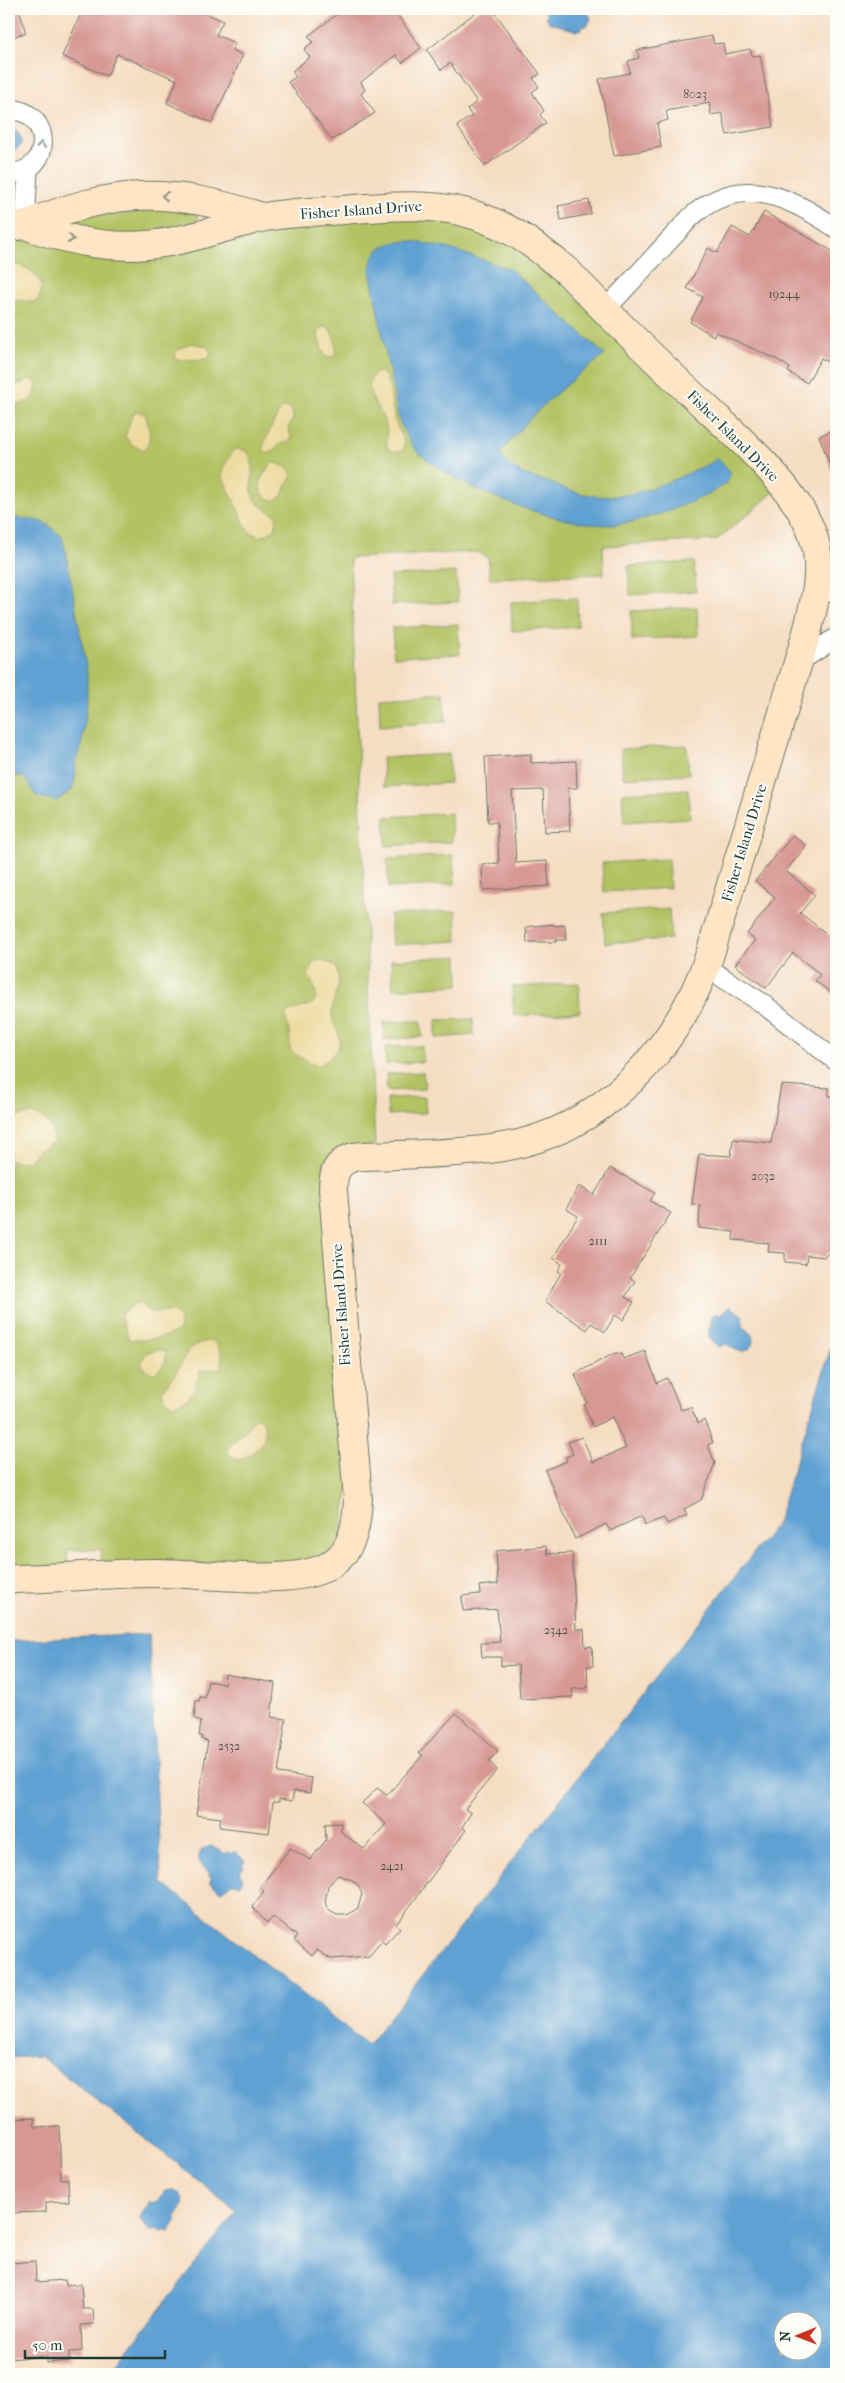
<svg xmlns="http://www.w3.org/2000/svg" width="845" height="2383" font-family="'IM FELL French Canon',serif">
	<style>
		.green { fill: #b3c264; stroke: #69804c }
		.sand { fill: #eeda9e; stroke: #868c69 }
		.water { fill: #61a1d3; stroke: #406f84; fill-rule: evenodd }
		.building { fill: #d79793; fill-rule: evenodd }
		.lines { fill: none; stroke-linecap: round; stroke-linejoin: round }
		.street-casing { stroke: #6a7566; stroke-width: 21 }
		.secondary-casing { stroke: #6a7566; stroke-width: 30 }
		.street { stroke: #fff; stroke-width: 19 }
		.secondary { stroke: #fde5c5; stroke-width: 28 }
		.oneway { stroke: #8f9e9a }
		.oneway2 { stroke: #8e917c }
		.labels { text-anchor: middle; stroke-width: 4; stroke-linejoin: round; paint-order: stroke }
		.number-label { font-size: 12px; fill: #4d544c }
		.street-label { font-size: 15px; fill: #1f3d34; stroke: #fdfcf7 }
	</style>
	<rect width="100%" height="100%" fill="#fdfcf7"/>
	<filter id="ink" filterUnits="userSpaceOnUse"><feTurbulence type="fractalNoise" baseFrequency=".02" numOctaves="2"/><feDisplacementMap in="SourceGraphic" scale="10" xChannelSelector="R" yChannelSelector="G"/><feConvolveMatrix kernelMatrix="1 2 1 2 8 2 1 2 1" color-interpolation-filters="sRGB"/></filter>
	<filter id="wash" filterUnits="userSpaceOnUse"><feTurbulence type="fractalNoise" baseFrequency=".0096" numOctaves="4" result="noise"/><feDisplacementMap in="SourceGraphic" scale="20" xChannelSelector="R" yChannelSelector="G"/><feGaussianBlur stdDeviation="1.12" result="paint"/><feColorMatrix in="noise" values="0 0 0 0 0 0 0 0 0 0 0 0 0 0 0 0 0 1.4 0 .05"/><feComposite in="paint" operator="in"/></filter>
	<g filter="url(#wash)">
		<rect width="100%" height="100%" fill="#f5ddc2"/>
		<g class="green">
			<polygon points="128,202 192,210 198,216 194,226 131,238 50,226"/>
			<polygon points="424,211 519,243 778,489 717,540 603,546 604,574 490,578 488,558 477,552 350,558 375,1145 340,1149 329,1155 324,1170 350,1478 340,1545 314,1564 102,1565 101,1549 68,1550 67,1567 9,1570 9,238 220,235"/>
			<polygon points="694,562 696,591 630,595 628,566"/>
			<polygon points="456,572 458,602 392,605 390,576"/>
			<polygon points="577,598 578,627 512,631 511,602"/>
			<polygon points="697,607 698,636 632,640 631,611"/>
			<polygon points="458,624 460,654 394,657 392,628"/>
			<polygon points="444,693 446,722 380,726 379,697"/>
			<polygon points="687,745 689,774 623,778 621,749"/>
			<polygon points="449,754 450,783 384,787 382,758"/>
			<polygon points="688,789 690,818 624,822 622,793"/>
			<polygon points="451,813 452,842 386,846 385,817"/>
			<polygon points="453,855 455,884 389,888 387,859"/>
			<polygon points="668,859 670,888 604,892 602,863"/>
			<polygon points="669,909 671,939 605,943 603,913"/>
			<polygon points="456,911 457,941 392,945 390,915"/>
			<polygon points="458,956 459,985 393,989 391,960"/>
			<polygon points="579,983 580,1012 514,1016 512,987"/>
			<polygon points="473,1019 474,1035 436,1038 436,1020"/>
			<polygon points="421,1021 422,1037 384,1040 384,1022"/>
			<polygon points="422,1046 423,1062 386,1064 385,1047"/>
			<polygon points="423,1072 425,1089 387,1091 386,1074"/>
			<polygon points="425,1097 426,1113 388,1115 387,1098"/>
		</g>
		<g class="sand">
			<path d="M9 263C29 265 52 282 36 302L9 300Z"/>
			<path d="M322 327 329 328C334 337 339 348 333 357H326C324 355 318 339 318 335Z"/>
			<polygon points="191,343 206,346 211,352 208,359 182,360 175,358 176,351"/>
			<path d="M377 372H382C392 383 391 407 395 421 398 431 407 439 403 450 396 453 392 451 387 447 386 440 388 433 386 426 383 410 357 387 377 372Z"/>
			<path d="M30 379 37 382C34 408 26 399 9 408V386L23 383Z"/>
			<path d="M285 407 292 410 293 419 288 427C289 433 293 435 289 442L280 444 273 452 267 453 263 448C263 444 278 413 281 409Z"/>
			<path d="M136 411 145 414C149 426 153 439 144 450L132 445 125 437 132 416Z"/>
			<path d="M234 449C264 447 246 482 254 498 258 506 268 510 276 515 279 527 271 534 260 537L248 531 222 476 223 468Z"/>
			<path d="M273 463C280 463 290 468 292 475L281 497 274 501C252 494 260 475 273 463Z"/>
			<path d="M320 960 335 965C344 988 332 993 332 1013 331 1024 343 1035 339 1046 338 1050 335 1053 332 1055 322 1067 317 1067 304 1059 299 1056 294 1055 291 1050 288 1044 291 1038 289 1031 288 1025 285 1019 286 1013L312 1004 316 998 315 989 308 975 313 962Z"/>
			<path d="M33 1114C49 1120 52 1126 54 1142L37 1151 30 1160 16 1162 9 1159V1122L19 1116Z"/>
			<path d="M138 1302 150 1312H174L180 1319V1329C166 1339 146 1340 129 1340 127 1329 121 1325 121 1314Z"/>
			<path d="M212 1340C220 1347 225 1359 220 1369L200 1371C194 1390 195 1398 173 1405L165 1400 162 1391C167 1384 173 1378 177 1371 191 1349 183 1348 212 1340Z"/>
			<path d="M156 1350 166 1351C167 1362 163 1368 153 1374L144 1369 141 1363 146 1353Z"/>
			<path d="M253 1418H261C273 1437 257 1453 239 1460L229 1455 228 1448 249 1426Z"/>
		</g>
		<g class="water">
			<polygon points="543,9 588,9 587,12 591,18 588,25 582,27 581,30 578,29 577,31 548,22 549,19 546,18 547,14"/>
			<path d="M9 129C18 130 22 136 21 145L13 152H9Z"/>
			<path d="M412 241 450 249 510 269 605 355C565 384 530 414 500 454 512 472 527 476 547 482 559 486 571 492 583 494 630 504 670 481 711 463L717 458 731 472 727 483C704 500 635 526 607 525 553 524 458 489 418 452 409 443 404 431 399 420L370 271C372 245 389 242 412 241Z"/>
			<polygon points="9,517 40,521 48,525 62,537 66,553 87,672 87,701 84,728 81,746 76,760 75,779 72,790 56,801 36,796 24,777 9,774"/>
			<path d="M730 1306 743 1316 741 1320 744 1322 742 1325C750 1331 755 1336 752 1346 743 1356 735 1350 726 1344L719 1347 707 1337 710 1333 708 1331 711 1325V1316L714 1314H721Z"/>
			<path d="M836 1315V2374H109L237 2211 40 2056 9 2058V1641L149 1634 161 1882 368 2045 777 1523 834 1337 826 1327ZM812 2320V2350H782V2320Z"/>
			<path d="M211 1846 225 1854 227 1852 231 1854 234 1851 245 1861 242 1865 244 1867 240 1872 243 1879 240 1884 232 1883 222 1891 209 1882 212 1878 208 1875 210 1873C201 1866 195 1860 202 1849Z"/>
			<path d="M173 2190 179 2192C187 2203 183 2208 175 2218L177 2220 168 2233 165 2230 162 2233 157 2229 150 2231 141 2219V2215L150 2202 152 2204 155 2201 157 2202 165 2191Z"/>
		</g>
		<g id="blocks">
			<g class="building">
				<polygon points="9,9 19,9 26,33 9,38"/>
				<polygon points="83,9 196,9 223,21 216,35 235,43 232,50 243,55 212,123 167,103 177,80 117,54 107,76 62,56"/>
				<polygon points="344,9 393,9 421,48 402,63 396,55 361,82 365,90 361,94 375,113 332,140 288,82 296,77 292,71 310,57 304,49 313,42 308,36"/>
				<polygon points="480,9 492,9 540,74 533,78 539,87 532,92 544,111 540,115 546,123 485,166 457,126 472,116 467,109 477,102 450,63 441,70 427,50"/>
				<polygon points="712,36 714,44 723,43 725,54 750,49 752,56 760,55 773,127 727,135 722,113 711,115 709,103 666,111 668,120 657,123 661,147 614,156 599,79 630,73 628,61 639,58 637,50"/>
				<polygon points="589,200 591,214 561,220 558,206"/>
				<polygon points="764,212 836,253 836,367 821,358 807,383 788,372 790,368 776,359 716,332 714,336 690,322 703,297 687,288 708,248 717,253 732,227 750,237"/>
				<polygon points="836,429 836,479 835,479 819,436"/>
				<polygon points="531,754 531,763 576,761 577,788 568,788 570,831 545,832 543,790 512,791 516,863 547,861 549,886 483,890 482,864 499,863 497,822 488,822 485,757"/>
				<polygon points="793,835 806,846 786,871 815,895 800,913 836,941 836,996 815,981 820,974 793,953 766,988 735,965 755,940 747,934 775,897 755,881"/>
				<polygon points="554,924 554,926 565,925 566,940 556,940 556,942 527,942 526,927"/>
				<polygon points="781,1085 829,1088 829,1096 836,1097 836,1247 824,1257 807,1255 806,1264 785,1262 785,1253 768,1252 769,1243 733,1240 734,1232 699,1228 700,1205 692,1204 699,1154 731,1156 733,1139 771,1143"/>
				<polygon points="610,1168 655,1193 650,1201 671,1213 630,1278 635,1281 625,1297 634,1302 623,1320 615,1315 605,1332 591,1323 587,1330 545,1301 561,1273 558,1271 562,1264 553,1258 578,1216 566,1209 579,1186 594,1195"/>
				<polygon points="645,1351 657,1383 667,1378 681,1410 691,1407 698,1423 704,1420 713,1442 708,1445 715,1463 701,1500 684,1509 687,1515 667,1524 664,1518 645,1525 642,1516 610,1531 606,1524 575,1539 545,1470 567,1461 566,1457 573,1454 568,1442 582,1437 593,1462 626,1448 612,1417 593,1427 584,1405 587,1403 575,1374 615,1353 621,1353 623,1359"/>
				<polygon points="546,1546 547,1554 572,1553 576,1629 584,1629 585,1647 592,1646 593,1666 587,1666 588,1688 572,1689 573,1697 520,1699 518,1665 501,1666 501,1657 482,1657 481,1643 500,1642 497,1609 463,1611 462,1596 480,1594 479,1586 498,1584 496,1551"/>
				<polygon points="225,1674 275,1683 271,1717 286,1719 278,1773 312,1778 310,1793 294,1791 292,1801 279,1799 279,1802 273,1802 269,1833 219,1827 221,1818 196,1815 208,1741 202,1740 202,1736 199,1736 201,1722 194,1718 196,1701 199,1701 200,1697 205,1698 208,1681 224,1684"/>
				<path d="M456 1713 498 1751 489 1761 497 1770 465 1809 471 1813 462 1827 466 1830 396 1925 400 1928 385 1944 382 1941 369 1956 331 1959 317 1950 312 1956 294 1940 297 1936 273 1917 267 1923 252 1907 264 1891 260 1887 290 1848 310 1860 326 1840 325 1824 341 1823V1832L364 1849 386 1824 362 1803 377 1788 387 1795 423 1755 419 1753ZM338 1875 352 1880 358 1885 362 1894 358 1908 347 1915H337L328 1910 325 1902 328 1886Z"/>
				<polygon points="34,2118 34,2127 59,2126 61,2179 68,2179 69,2201 46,2202 46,2212 9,2213 9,2119"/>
				<polygon points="35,2261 36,2282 65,2280 66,2285 81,2284 83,2309 93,2309 94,2324 81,2325 82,2351 69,2352 69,2361 47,2363 47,2356 9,2359 9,2289 14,2288 12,2263"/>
			</g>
		</g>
	</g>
	<g filter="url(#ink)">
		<use href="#blocks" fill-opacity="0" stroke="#6a7566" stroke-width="1"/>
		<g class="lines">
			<g class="street-casing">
				<g id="street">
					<path d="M9 109C54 111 53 174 9 173"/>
					<polyline points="25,225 28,169"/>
					<path d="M605 310 690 218C739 172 788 196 836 228"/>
					<polyline points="817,585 836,594"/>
					<polyline points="798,662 836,638"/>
					<polyline points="706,967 762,1003 836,1061"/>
				</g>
			</g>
			<g class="secondary-casing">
				<g id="secondary">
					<path d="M17 226 25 225C115 188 169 187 262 217"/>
					<path d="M9 1579C57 1579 105 1573 153 1573 199 1572 293 1588 330 1565 353 1551 357 1524 358 1499L333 1190C333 1173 336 1163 353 1157 367 1155 381 1156 395 1155 428 1154 464 1153 497 1148 601 1133 678 1049 710 954L806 636C814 605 824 571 814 539 798 485 725 426 684 387 644 349 605 311 568 272 488 204 445 201 344 210 317 212 287 212 261 218 223 227 185 242 147 245 105 249 63 239 25 225"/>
				</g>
			</g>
			<use href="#street" class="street"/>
			<use href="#secondary" class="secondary"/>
		</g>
		<defs><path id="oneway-chevron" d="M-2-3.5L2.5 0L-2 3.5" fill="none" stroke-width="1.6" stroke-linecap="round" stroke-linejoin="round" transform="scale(1.25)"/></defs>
		<use class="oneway" href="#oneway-chevron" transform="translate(41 145) rotate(-84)"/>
		<g class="oneway2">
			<use href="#oneway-chevron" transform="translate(165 196) rotate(-174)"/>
			<use href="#oneway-chevron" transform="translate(71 239) rotate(8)"/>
		</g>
	</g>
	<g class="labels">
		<g class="number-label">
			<text x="695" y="98">8023</text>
			<text x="784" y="298">19244</text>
			<text x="763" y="1180">2032</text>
			<text x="598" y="1245">2111</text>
			<text x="556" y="1634">2342</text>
			<text x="229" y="1750">2532</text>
			<text x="392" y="1870">2421</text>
		</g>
		<g class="street-label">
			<text transform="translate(361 210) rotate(-4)" y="5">Fisher Island Drive</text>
			<text transform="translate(733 436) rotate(45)" y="5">Fisher Island Drive</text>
			<text transform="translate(744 843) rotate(-73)" y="5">Fisher Island Drive</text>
			<text transform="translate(341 1305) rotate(-94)" y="5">Fisher Island Drive</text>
		</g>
	</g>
	<rect width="845" height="2383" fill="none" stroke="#fdfcf7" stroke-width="30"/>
	<g transform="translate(798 2336) rotate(269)"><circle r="24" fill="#fdfcf7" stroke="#a4b0a9"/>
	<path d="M0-4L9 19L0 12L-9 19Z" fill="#c8321e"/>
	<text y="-8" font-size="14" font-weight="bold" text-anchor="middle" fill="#1f3d34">N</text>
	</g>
	<path d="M25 2350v8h140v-8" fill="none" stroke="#1f3d34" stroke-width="2.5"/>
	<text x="32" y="2350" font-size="15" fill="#1f3d34" stroke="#fdfcf7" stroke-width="4" paint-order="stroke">50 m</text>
</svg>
